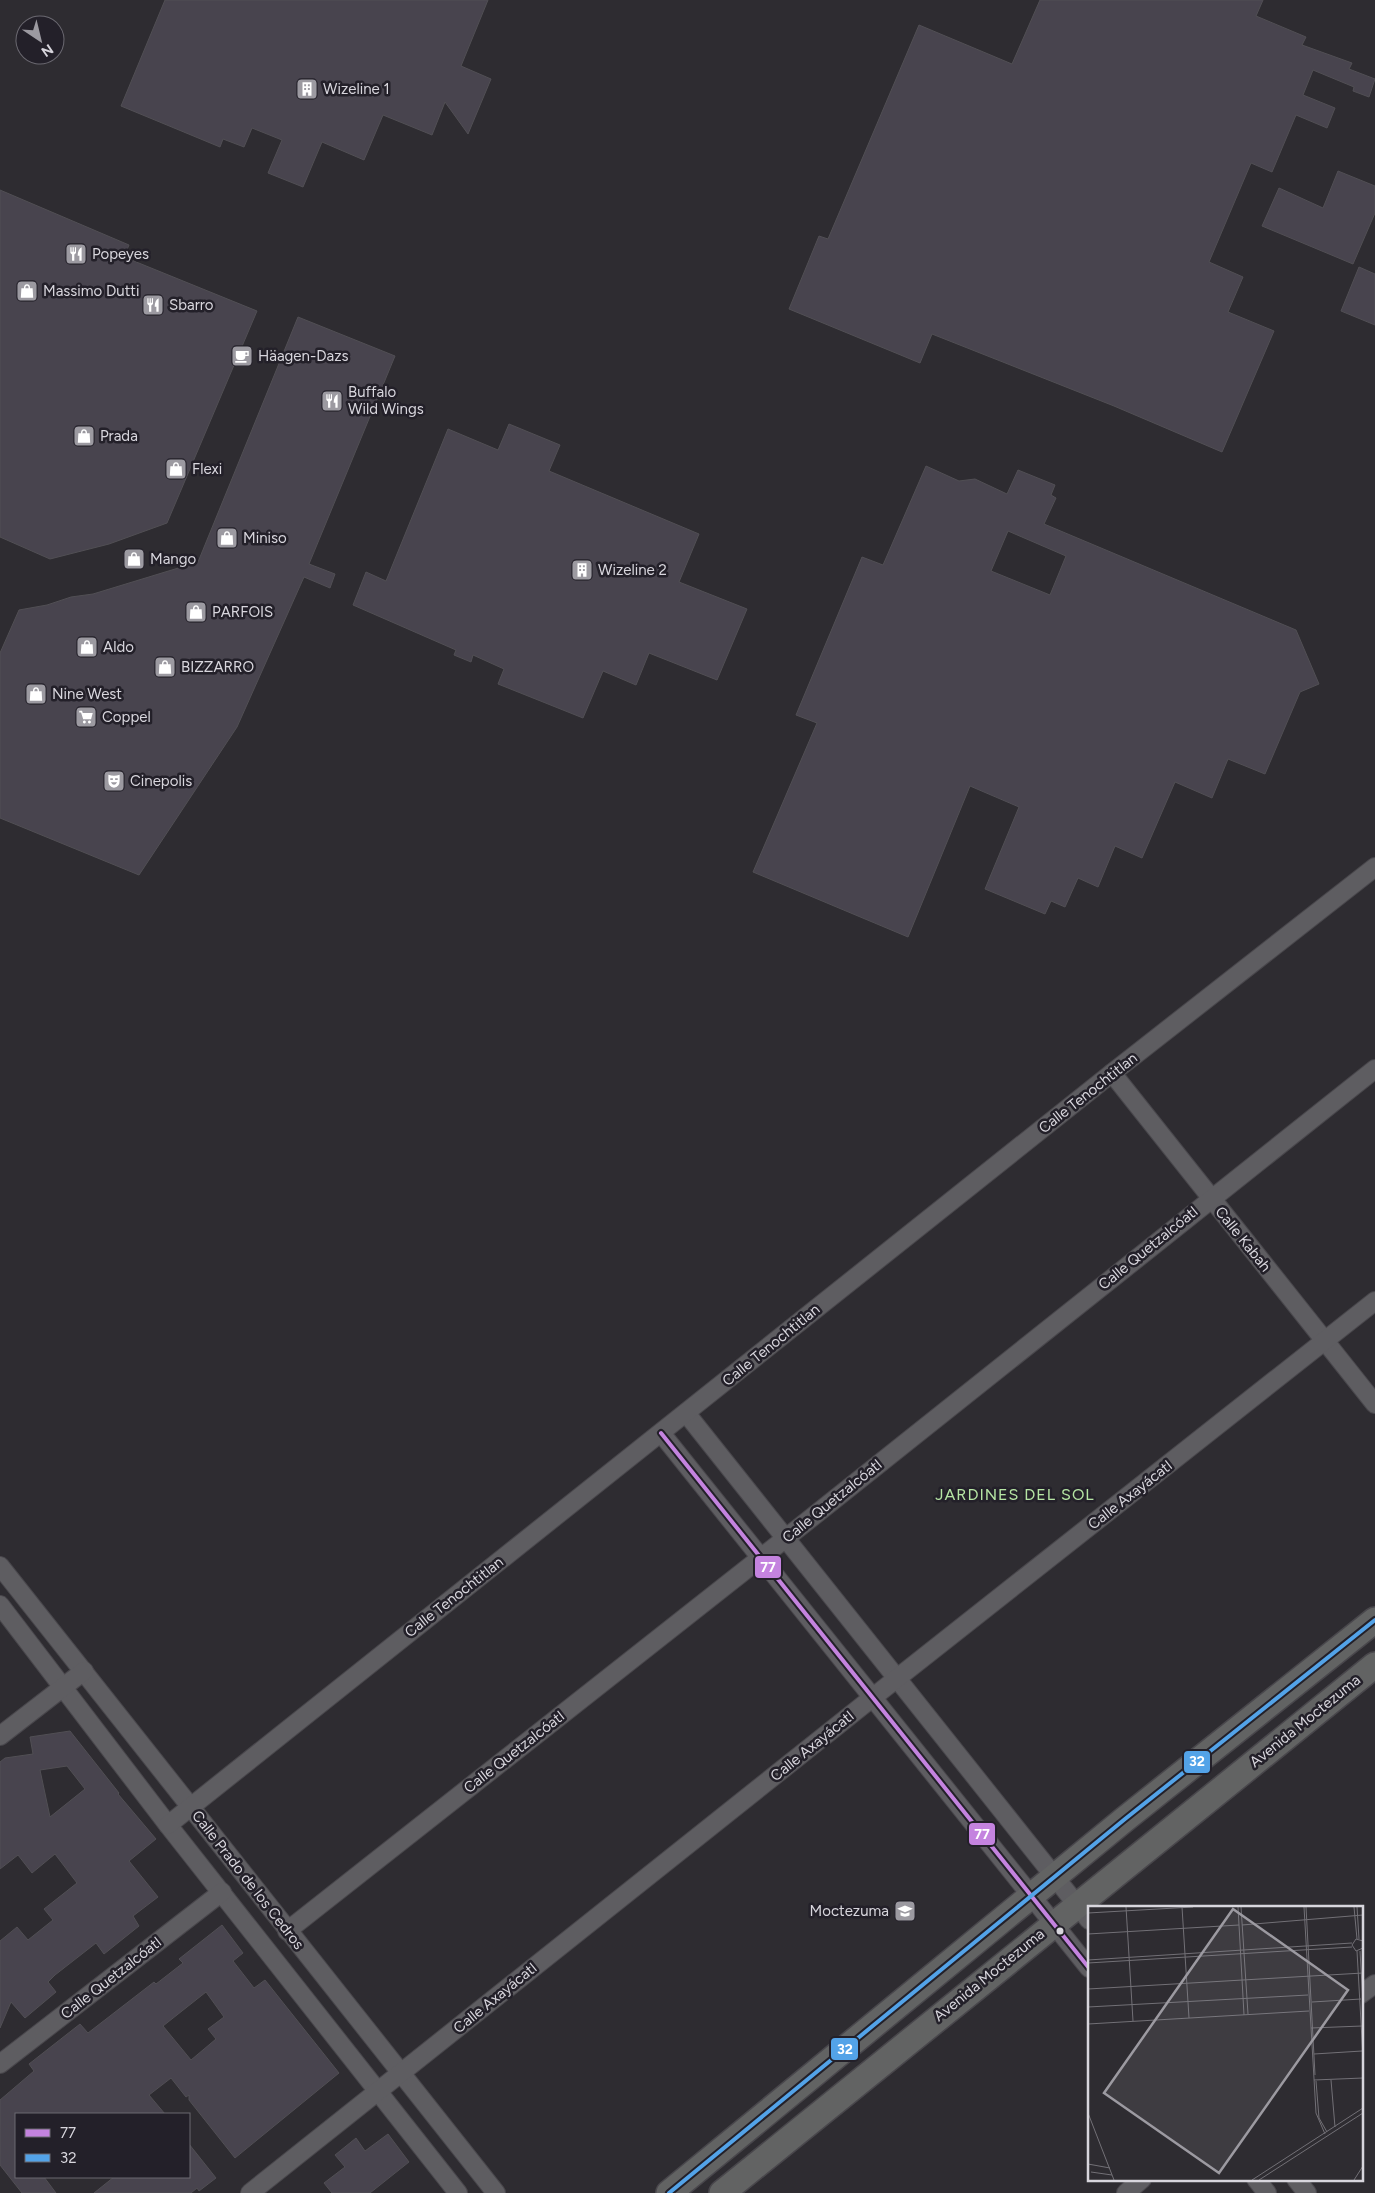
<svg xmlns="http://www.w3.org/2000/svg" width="1375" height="2193" font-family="Figtree,sans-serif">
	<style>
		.building { fill: #48444e; stroke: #514f54; fill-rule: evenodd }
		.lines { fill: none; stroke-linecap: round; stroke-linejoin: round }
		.street-casing { stroke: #49474c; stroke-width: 20 }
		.secondary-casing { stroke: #49474c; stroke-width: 28 }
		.street { stroke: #5e5d61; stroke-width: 18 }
		.secondary { stroke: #626363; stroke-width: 25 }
		.bus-1-casing { stroke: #232029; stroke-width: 8 }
		.bus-2-casing { stroke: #232029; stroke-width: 8 }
		.bus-1 { stroke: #c483df; stroke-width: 4 }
		.bus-2 { stroke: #53a3e8; stroke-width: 4 }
		.bus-dot { fill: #d8d6dd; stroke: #232029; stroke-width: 2 }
		.labels { text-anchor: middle; stroke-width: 5; stroke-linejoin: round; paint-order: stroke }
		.poi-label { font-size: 15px; fill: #d8d6dd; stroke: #232029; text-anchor: start }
		.street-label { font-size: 15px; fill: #d8d6dd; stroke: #232029 }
		.neighbourhood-label { font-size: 16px; letter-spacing: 1px; fill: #b6e5a4; stroke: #232029 }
		.inset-road { fill: none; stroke: #727076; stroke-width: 1 }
		.view { fill: #9c9aa1; fill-opacity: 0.15; stroke: #9c9aa1; stroke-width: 2.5 }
		.inset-edge { fill: none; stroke: #d8d6dd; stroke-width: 2.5 }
		.line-badge { stroke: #232029; stroke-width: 2 }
		.badge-label { font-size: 14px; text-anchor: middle; font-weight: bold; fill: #fff }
	</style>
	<rect width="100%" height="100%" fill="#2e2c31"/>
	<g class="building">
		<polygon points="165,0 488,0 461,66 491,79 468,134 445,102 432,135 383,115 364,160 322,142 303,187 268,173 282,140 252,128 244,147 223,139 220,147 121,106"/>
		<polygon points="1040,0 1263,0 1256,16 1306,37 1302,45 1352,63 1349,69 1375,79 1369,97 1353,91 1354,87 1313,70 1303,95 1335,108 1327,128 1296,115 1272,172 1251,163 1209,262 1243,277 1228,312 1274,331 1222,452 1114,406 932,334 920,363 789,309 819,236 828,239 919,25 1012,64"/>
		<polygon points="1338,171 1375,186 1375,213 1353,264 1262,226 1279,188 1323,208"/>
		<polygon points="0,190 129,245 124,257 257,311 167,523 109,544 50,559 0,537"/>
		<polygon points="1359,267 1375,274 1375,325 1341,311"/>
		<polygon points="298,317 395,356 309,564 335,574 330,588 304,577 237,727 139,875 0,818 0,653 19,610 47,605 71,597 93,594 198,562"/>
		<polygon points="509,424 560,445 549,471 699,534 679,582 747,609 717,680 649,653 636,685 603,671 583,718 498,684 504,669 473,655 471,662 454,655 456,650 353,605 366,572 386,581 448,429 498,450"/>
		<path d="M926 466 959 481 975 479 1007 494 1018 470 1055 485 1051 495 1056 498 1044 524 1296 630 1319 684 1300 692 1265 774 1228 759 1212 798 1175 782 1142 858 1115 846 1098 887 1078 878 1065 907 1051 901 1045 914 985 889 1019 807 970 786 908 937 753 872 817 723 796 715 862 557 883 565ZM1008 531 1066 556 1050 595 991 571Z"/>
		<path d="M70 1731 119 1793 118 1794 156 1839 129 1861 158 1897 133 1916 139 1926 104 1954 96 1943 55 1975 48 1982 56 1992 25 2018 11 2002 0 2028V1941L17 1927 28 1940 53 1920 44 1909 77 1883 55 1854 32 1873 18 1855 0 1869V1762L5 1758 33 1754 30 1737ZM67 1766 85 1789 50 1817 40 1770Z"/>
		<path d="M222 1925 243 1953 233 1961 254 1988 265 1980 339 2073 235 2158 189 2100V2095L186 2097 171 2078 149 2095 165 2114H16V2177H44L56 2193H22L0 2165V2100L34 2071 29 2064 80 2024 88 2033 154 1982 156 1984 183 1963 179 1959ZM206 1992 224 2017 208 2029 216 2039 191 2060 163 2026Z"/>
		<polygon points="388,2134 409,2162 370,2193 332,2193 324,2183 345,2167 335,2155 356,2138 365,2151"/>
		<polygon points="189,2144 216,2178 199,2191 197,2188 191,2193 94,2193 114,2177 189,2177"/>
	</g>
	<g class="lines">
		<g class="street-casing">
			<g id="street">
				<polyline points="1112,1073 1375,1404"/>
				<polyline points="686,1413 1089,1920"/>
				<polyline points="661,1433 1089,1968"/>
				<polyline points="0,1566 496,2193"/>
				<polyline points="0,1605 168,1825 458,2193"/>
				<polyline points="0,1736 84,1671"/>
				<polyline points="168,1825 1112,1073 1375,867"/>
				<polyline points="287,1931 786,1538 1375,1069"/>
				<polyline points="1361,1994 1375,1984"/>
				<polyline points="0,2064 222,1892"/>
				<polyline points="1256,2179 1267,2193"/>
				<polyline points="1296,2179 1307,2193"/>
				<polyline points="250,2193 872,1698 1375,1301"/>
				<polyline points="1126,2193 1142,2179"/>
			</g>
		</g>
		<g class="secondary-casing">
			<g id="secondary">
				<polyline points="669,2193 1125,1819 1375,1620"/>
				<polyline points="722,2193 1375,1665"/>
			</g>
		</g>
		<use href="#street" class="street"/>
		<use href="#secondary" class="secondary"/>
		<g class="bus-1-casing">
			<polyline id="bus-1" points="661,1433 1089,1968"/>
		</g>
		<g class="bus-2-casing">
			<polyline id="bus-2" points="669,2193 1125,1819 1375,1620"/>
		</g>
		<use href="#bus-1" class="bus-1"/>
		<use href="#bus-2" class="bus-2"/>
	</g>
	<defs>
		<g id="building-square" transform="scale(1.125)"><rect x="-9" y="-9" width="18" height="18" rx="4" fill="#9c9aa1" stroke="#232029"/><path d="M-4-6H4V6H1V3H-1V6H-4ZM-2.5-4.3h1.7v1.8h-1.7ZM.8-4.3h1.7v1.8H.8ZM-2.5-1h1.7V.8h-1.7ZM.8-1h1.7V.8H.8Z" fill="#fff"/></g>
		<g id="restaurant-square" transform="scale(1.125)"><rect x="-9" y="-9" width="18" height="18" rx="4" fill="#9c9aa1" stroke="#232029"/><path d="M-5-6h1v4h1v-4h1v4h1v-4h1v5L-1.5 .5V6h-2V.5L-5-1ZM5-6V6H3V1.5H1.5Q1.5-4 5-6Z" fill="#fff"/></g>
		<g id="shop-square" transform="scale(1.125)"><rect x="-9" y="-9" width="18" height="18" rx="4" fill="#9c9aa1" stroke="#232029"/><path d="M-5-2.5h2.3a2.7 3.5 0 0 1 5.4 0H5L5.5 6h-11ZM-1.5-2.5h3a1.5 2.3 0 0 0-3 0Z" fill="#fff"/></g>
		<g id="cafe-square" transform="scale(1.125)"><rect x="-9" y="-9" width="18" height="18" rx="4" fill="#9c9aa1" stroke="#232029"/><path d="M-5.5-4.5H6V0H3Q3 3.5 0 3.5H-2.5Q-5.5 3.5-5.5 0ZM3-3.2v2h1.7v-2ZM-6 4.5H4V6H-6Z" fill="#fff"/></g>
		<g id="supermarket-square" transform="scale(1.125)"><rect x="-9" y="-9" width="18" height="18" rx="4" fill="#9c9aa1" stroke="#232029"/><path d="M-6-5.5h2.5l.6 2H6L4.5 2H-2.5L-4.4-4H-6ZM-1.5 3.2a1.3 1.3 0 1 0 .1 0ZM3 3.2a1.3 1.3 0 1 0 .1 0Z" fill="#fff"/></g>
		<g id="theatre-square" transform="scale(1.125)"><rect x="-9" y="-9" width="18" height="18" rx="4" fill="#9c9aa1" stroke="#232029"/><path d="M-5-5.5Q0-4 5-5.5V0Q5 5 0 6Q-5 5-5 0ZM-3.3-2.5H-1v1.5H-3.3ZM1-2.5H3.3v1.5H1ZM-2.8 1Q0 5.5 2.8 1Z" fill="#fff"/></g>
		<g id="school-square" transform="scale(1.125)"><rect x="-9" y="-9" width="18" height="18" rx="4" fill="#9c9aa1" stroke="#232029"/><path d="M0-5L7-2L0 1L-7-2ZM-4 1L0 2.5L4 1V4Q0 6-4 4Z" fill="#fff"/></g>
	</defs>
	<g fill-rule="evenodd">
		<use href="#building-square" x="307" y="89"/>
		<use href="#restaurant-square" x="76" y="254"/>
		<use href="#shop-square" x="27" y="291"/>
		<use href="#restaurant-square" x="153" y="305"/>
		<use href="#cafe-square" x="242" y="356"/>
		<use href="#restaurant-square" x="332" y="401"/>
		<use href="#shop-square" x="84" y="436"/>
		<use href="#shop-square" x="176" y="469"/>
		<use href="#shop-square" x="227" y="538"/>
		<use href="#shop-square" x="134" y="559"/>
		<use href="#building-square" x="582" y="570"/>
		<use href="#shop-square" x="196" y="612"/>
		<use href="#shop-square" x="87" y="647"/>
		<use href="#shop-square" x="165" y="667"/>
		<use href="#shop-square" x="36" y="694"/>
		<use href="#supermarket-square" x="86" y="717"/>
		<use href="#theatre-square" x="114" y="781"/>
		<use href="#school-square" x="905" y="1911"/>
	</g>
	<circle class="bus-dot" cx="1060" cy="1931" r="4.5"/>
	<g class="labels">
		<g class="poi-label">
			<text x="323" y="94">Wizeline 1</text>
			<text x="92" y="259">Popeyes</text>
			<text x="43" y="296">Massimo Dutti</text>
			<text x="169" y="310">Sbarro</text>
			<text x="258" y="361">Häagen-Dazs</text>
			<text x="348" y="397">Buffalo<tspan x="348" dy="17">Wild Wings</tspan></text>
			<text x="100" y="441">Prada</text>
			<text x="192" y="474">Flexi</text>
			<text x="243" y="543">Miniso</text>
			<text x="150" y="564">Mango</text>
			<text x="598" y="575">Wizeline 2</text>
			<text x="212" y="617">PARFOIS</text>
			<text x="103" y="652">Aldo</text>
			<text x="181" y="672">BIZZARRO</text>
			<text x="52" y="699">Nine West</text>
			<text x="102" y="722">Coppel</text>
			<text x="130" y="786">Cinepolis</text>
			<text x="889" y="1916" text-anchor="end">Moctezuma</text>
		</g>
		<g class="street-label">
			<text transform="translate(1088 1093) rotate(-38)" y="5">Calle Tenochtitlan</text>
			<text transform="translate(1243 1239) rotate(51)" y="5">Calle Kabah</text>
			<text transform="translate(1148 1248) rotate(-39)" y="5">Calle Quetzalcóatl</text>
			<text transform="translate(771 1345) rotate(-39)" y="5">Calle Tenochtitlan</text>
			<text transform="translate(1130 1495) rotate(-38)" y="5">Calle Axayácatl</text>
			<text transform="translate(832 1501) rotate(-39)" y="5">Calle Quetzalcóatl</text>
			<text transform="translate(454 1597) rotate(-38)" y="5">Calle Tenochtitlan</text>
			<text transform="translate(1305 1721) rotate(-39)" y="5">Avenida Moctezuma</text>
			<text transform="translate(812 1746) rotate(-39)" y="5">Calle Axayácatl</text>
			<text transform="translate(514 1752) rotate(-38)" y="5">Calle Quetzalcóatl</text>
			<text transform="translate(248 1880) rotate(52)" y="5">Calle Prado de los Cedros</text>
			<text transform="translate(989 1975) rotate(-39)" y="5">Avenida Moctezuma</text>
			<text transform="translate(111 1978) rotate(-38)" y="5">Calle Quetzalcóatl</text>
			<text transform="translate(495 1998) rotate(-39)" y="5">Calle Axayácatl</text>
		</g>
		<g class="neighbourhood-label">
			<text x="1015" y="1500">JARDINES DEL SOL</text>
		</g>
	</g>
	<g transform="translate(1088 1906)">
		<rect width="275" height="275" fill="#2e2c31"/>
		<path class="inset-road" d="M38 1 45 115M94 1 101 112M150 1 156 109M153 1 160 108M216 1 228 207 237 228M218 1 227 169M266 1 269 33M269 1 271 33M0 7 105 1M154 19 275 9M0 28 151 19M275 35 268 33 264 39 268 45 275 42M269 45 275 152M272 45 275 97M0 54 264 37M0 57 264 41M0 83 275 67M224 96 273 93M0 101 220 89M0 118 221 105M223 122 274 120M226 148 274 145M226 174 275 172M243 174 247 221M228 175 231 212 239 226M0 207 26 274M0 258 22 262M3 266 24 269M164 274 275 202M171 274 275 207M266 274 275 260"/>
		<path class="view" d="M145 3 260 84 131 267 16 187Z"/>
		<rect width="275" height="275" class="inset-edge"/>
	</g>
	<g class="line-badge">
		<rect x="754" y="1555" width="28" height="24" rx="5" fill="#c483df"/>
		<rect x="1183" y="1750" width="28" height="24" rx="5" fill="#53a3e8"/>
		<rect x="968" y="1822" width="28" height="24" rx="5" fill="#c483df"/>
		<rect x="830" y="2037" width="29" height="24" rx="5" fill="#53a3e8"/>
	</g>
	<g class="badge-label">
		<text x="768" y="1572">77</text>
		<text x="1197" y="1766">32</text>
		<text x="982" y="1839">77</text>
		<text x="845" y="2054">32</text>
	</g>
	<rect x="15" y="2113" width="175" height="65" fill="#232029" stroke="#6b6971"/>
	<rect x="25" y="2129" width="25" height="8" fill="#c483df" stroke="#6b6971"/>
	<text x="60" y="2138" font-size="15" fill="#d8d6dd">77</text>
	<rect x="25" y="2154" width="25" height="8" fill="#53a3e8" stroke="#6b6971"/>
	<text x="60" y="2163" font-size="15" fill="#d8d6dd">32</text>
	<g transform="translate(40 40) rotate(145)"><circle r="24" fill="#232029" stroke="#6b6971"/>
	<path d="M0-4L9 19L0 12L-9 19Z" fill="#9c9aa1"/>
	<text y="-8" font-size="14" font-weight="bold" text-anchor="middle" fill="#d8d6dd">N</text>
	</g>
</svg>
